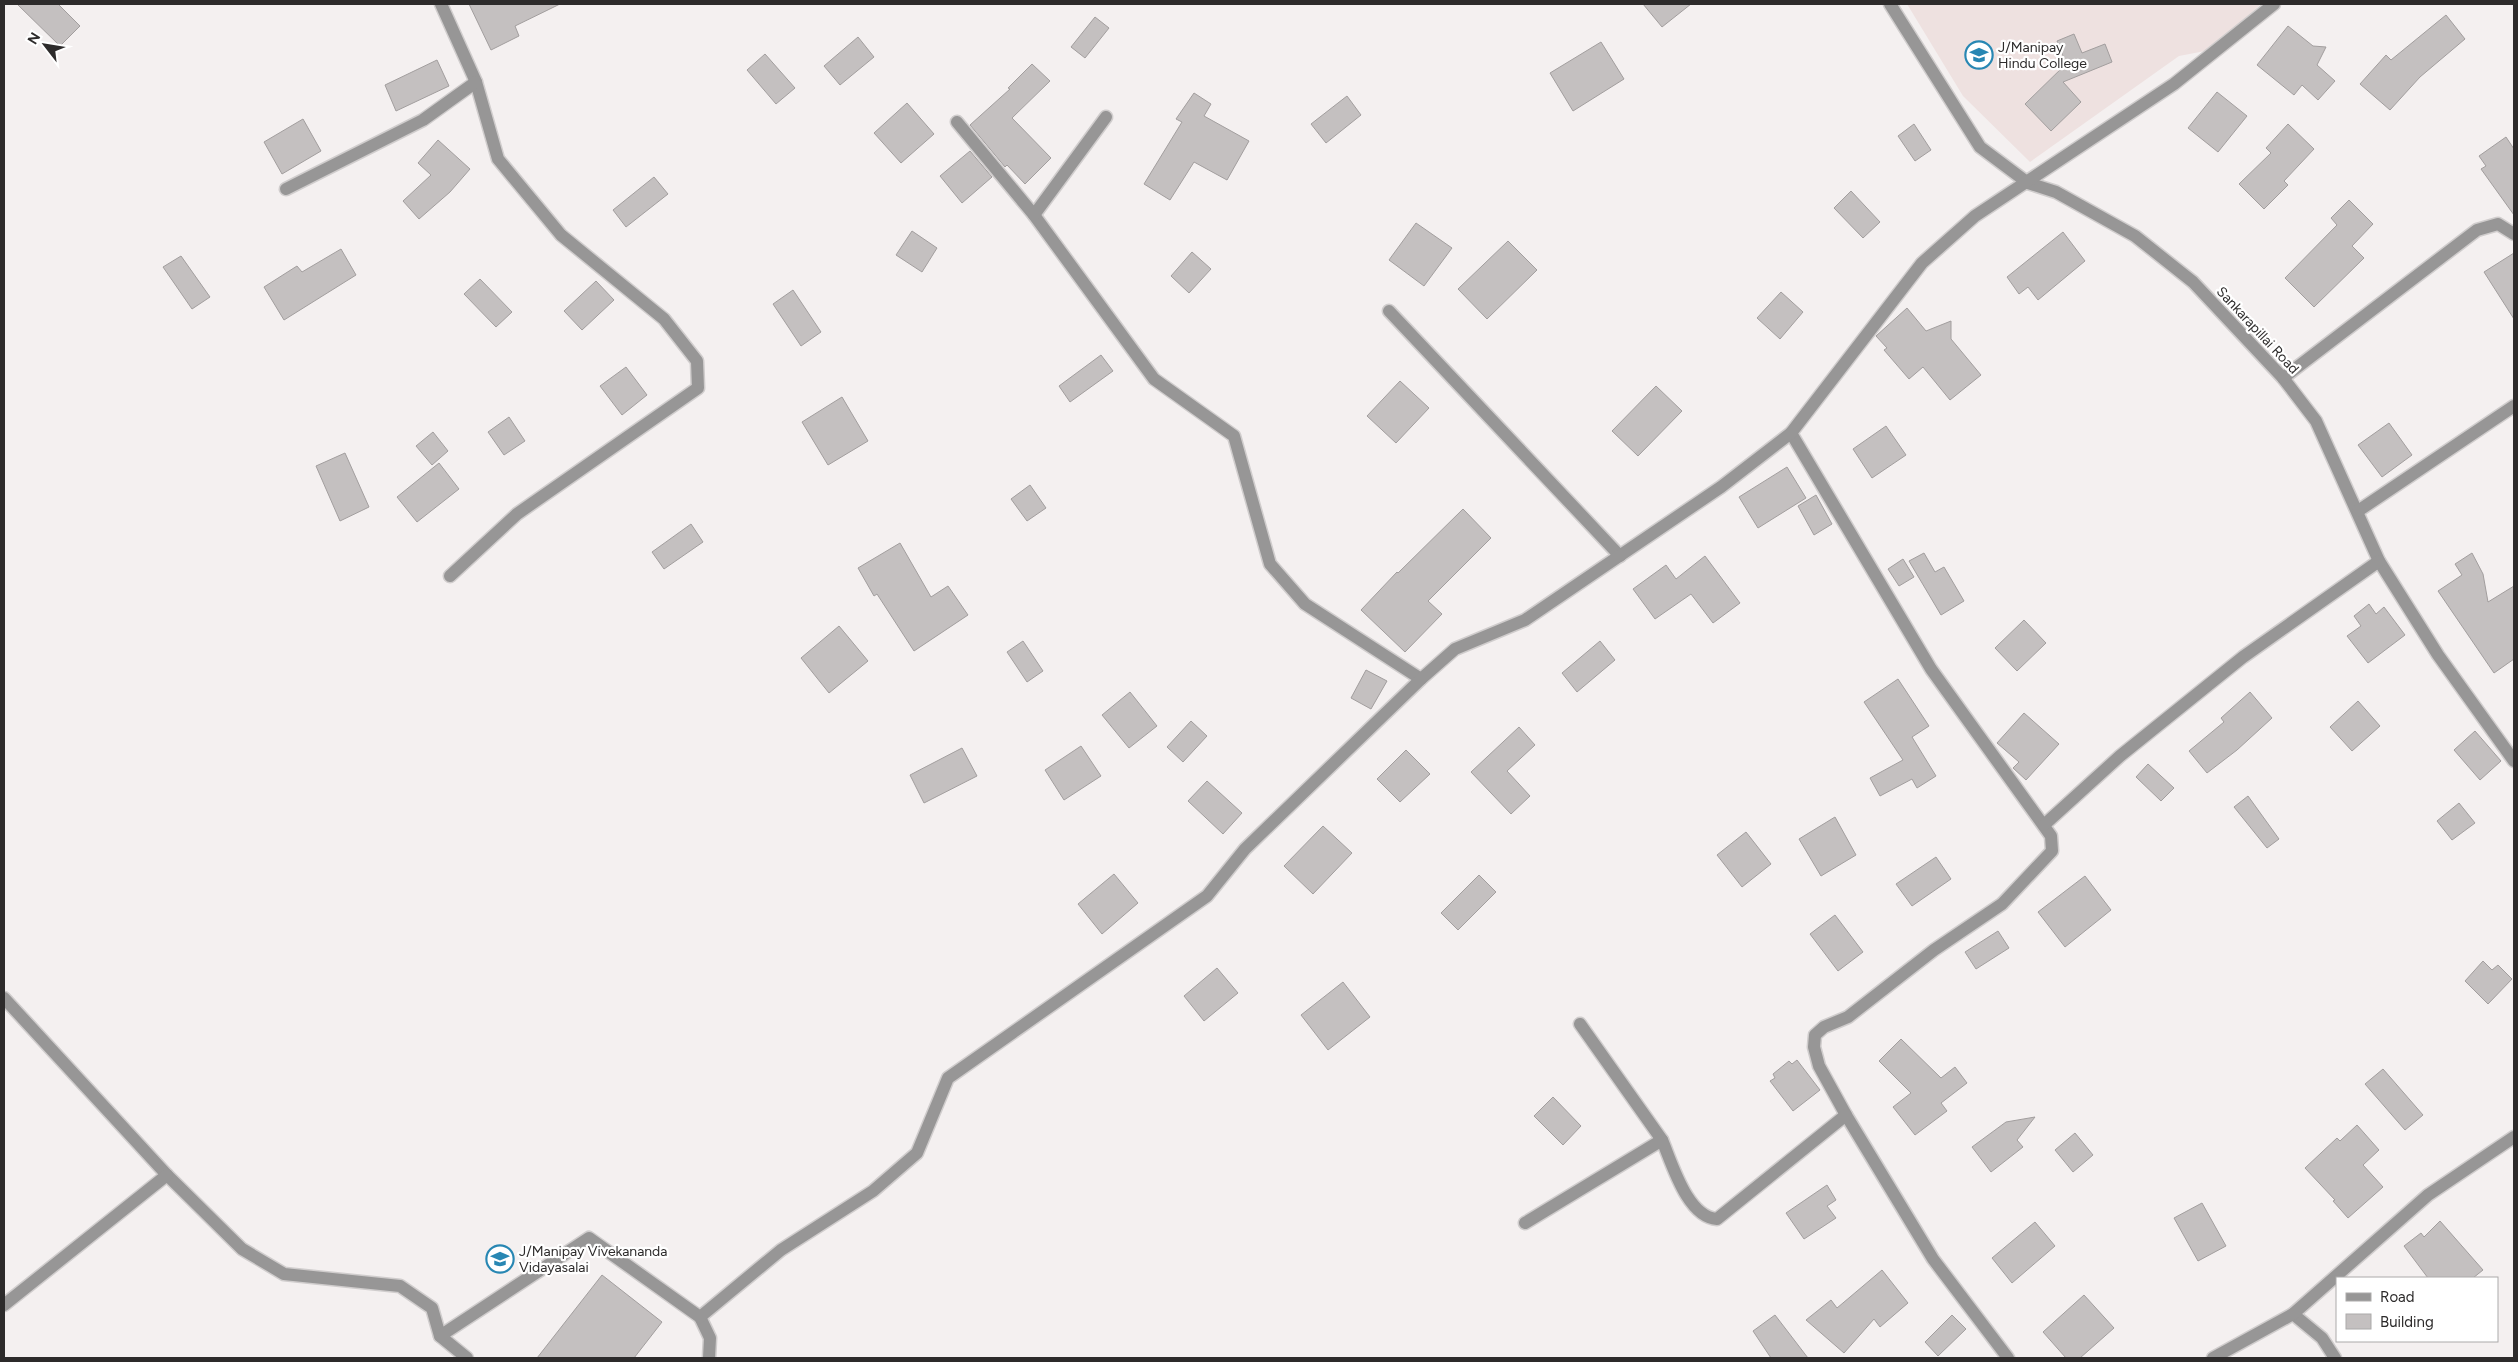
<svg xmlns="http://www.w3.org/2000/svg" width="2518" height="1362" font-family="Figtree,sans-serif">
	<style>
		.built { fill: #eee1e0 }
		.building { fill: #c4c0c0; stroke: #a29e9e }
		.lines { fill: none; stroke-linecap: round; stroke-linejoin: round }
		.minor-casing { stroke: #d0cdcd; stroke-width: 15 }
		.minor { stroke: #979696; stroke-width: 12 }
		.labels { text-anchor: middle; stroke-width: 4.5; stroke-linejoin: round; paint-order: stroke }
		.poi-label { font-size: 14px; fill: #2d2b2b; stroke: #fff; text-anchor: start }
		.street-label { font-size: 14px; fill: #2d2b2b; stroke: #fff }
	</style>
	<rect width="100%" height="100%" fill="#f4f0f0"/>
	<polygon class="built" points="1907,4 2261,4 2210,50 2179,56 2030,162 1963,96"/>
	<g class="building">
		<polygon points="17,4 58,4 80,26 60,46"/>
		<polygon points="469,4 560,4 515,26 519,36 491,50"/>
		<polygon points="1643,4 1691,4 1662,27"/>
		<polygon points="2446,15 2465,39 2420,77 2390,110 2360,84 2386,55 2391,60"/>
		<polygon points="1095,17 1109,28 1085,58 1071,47"/>
		<polygon points="2288,26 2313,46 2326,47 2317,65 2335,81 2318,100 2302,85 2294,95 2257,65"/>
		<polygon points="2074,34 2082,53 2105,44 2112,62 2063,82 2081,102 2051,131 2025,104 2066,64 2057,41"/>
		<polygon points="858,37 874,57 840,85 824,66"/>
		<polygon points="1601,42 1624,79 1573,111 1550,73"/>
		<polygon points="765,54 795,88 776,104 747,70"/>
		<polygon points="437,60 449,86 396,111 385,85"/>
		<polygon points="1032,64 1050,81 1012,118 1051,158 1025,184 1007,165 1005,167 970,125 1010,89 1008,88"/>
		<polygon points="2217,92 2247,116 2218,152 2188,128"/>
		<polygon points="1194,93 1211,104 1204,116 1249,141 1227,180 1194,162 1170,200 1144,184 1182,122 1176,119"/>
		<polygon points="1347,96 1361,115 1326,143 1311,124"/>
		<polygon points="907,103 934,134 901,163 874,133"/>
		<polygon points="303,119 321,151 282,174 264,142"/>
		<polygon points="1914,124 1931,150 1915,161 1898,136"/>
		<polygon points="2288,124 2314,149 2284,181 2288,185 2264,209 2239,184 2271,153 2266,148"/>
		<polygon points="2506,137 2514,149 2514,215 2481,169 2486,166 2479,156"/>
		<polygon points="438,140 470,169 450,192 419,219 403,201 431,175 418,163"/>
		<polygon points="970,151 992,177 962,203 940,176"/>
		<polygon points="654,177 668,194 626,227 613,210"/>
		<polygon points="1851,191 1880,222 1863,238 1834,208"/>
		<polygon points="2349,200 2373,224 2352,246 2364,258 2314,307 2285,278 2337,225 2331,218"/>
		<polygon points="1416,223 1452,248 1424,286 1389,260"/>
		<polygon points="912,231 937,248 922,272 896,255"/>
		<polygon points="2063,232 2085,261 2038,300 2028,287 2019,294 2007,277"/>
		<polygon points="1508,241 1537,270 1487,319 1458,289"/>
		<polygon points="341,249 356,275 284,320 264,287 297,266 302,272"/>
		<polygon points="1192,252 1211,269 1189,293 1171,276"/>
		<polygon points="2514,253 2514,319 2484,272"/>
		<polygon points="181,256 210,297 192,309 163,267"/>
		<polygon points="480,279 512,312 496,327 464,294"/>
		<polygon points="596,281 614,300 582,330 564,311"/>
		<polygon points="793,290 821,332 801,346 773,304"/>
		<polygon points="1781,292 1803,312 1780,339 1757,318"/>
		<polygon points="1907,308 1926,331 1951,321 1951,339 1981,375 1950,400 1923,367 1909,379 1884,350 1887,348 1876,336"/>
		<polygon points="1101,355 1113,371 1070,402 1059,386"/>
		<polygon points="626,367 647,395 622,415 600,386"/>
		<polygon points="1400,381 1429,408 1396,443 1367,416"/>
		<polygon points="1656,386 1682,411 1638,456 1612,431"/>
		<polygon points="842,397 868,441 828,465 802,422"/>
		<polygon points="509,417 525,441 504,455 488,432"/>
		<polygon points="2389,423 2412,455 2382,477 2358,445"/>
		<polygon points="1886,426 1906,455 1872,478 1853,449"/>
		<polygon points="433,432 448,451 432,465 416,446"/>
		<polygon points="345,453 369,507 340,521 316,466"/>
		<polygon points="439,463 459,489 417,522 397,497"/>
		<polygon points="1787,467 1806,498 1758,528 1739,497"/>
		<polygon points="1030,485 1046,508 1027,521 1011,499"/>
		<polygon points="1816,495 1832,524 1814,535 1798,506"/>
		<polygon points="1463,509 1491,538 1428,601 1442,614 1405,652 1361,610 1397,572 1398,573"/>
		<polygon points="691,524 703,542 664,569 652,552"/>
		<polygon points="900,543 931,597 948,586 968,615 914,651 877,594 874,596 858,568"/>
		<polygon points="1924,553 1935,572 1944,567 1964,601 1941,615 1909,561"/>
		<polygon points="2472,553 2483,574 2488,602 2514,586 2514,659 2494,673 2438,591 2462,575 2455,564"/>
		<polygon points="1705,556 1740,603 1713,623 1691,594 1655,619 1633,589 1666,565 1676,579"/>
		<polygon points="1903,559 1914,577 1899,586 1888,569"/>
		<polygon points="2369,604 2376,614 2384,607 2405,635 2368,663 2347,636 2361,626 2354,616"/>
		<polygon points="2024,620 2046,643 2017,671 1995,648"/>
		<polygon points="839,626 868,661 829,693 801,658"/>
		<polygon points="1023,641 1043,671 1027,682 1007,652"/>
		<polygon points="1600,641 1615,660 1577,692 1562,673"/>
		<polygon points="1366,670 1387,681 1371,709 1351,698"/>
		<polygon points="1898,679 1929,726 1912,737 1936,776 1917,788 1912,779 1880,796 1870,778 1903,760 1864,702"/>
		<polygon points="1130,692 1157,726 1129,748 1102,715"/>
		<polygon points="2250,692 2272,718 2237,750 2207,773 2189,751 2224,722 2221,718"/>
		<polygon points="2358,701 2380,726 2352,751 2330,727"/>
		<polygon points="2024,713 2059,744 2026,780 2013,768 2019,762 1997,743"/>
		<polygon points="1191,721 1207,736 1183,762 1167,747"/>
		<polygon points="1519,727 1535,745 1507,771 1530,796 1511,814 1471,772"/>
		<polygon points="2475,731 2501,761 2480,780 2454,750"/>
		<polygon points="1081,746 1101,776 1064,800 1045,770"/>
		<polygon points="962,748 977,776 924,803 910,775"/>
		<polygon points="1406,750 1430,774 1400,802 1377,779"/>
		<polygon points="2148,764 2174,788 2161,801 2136,777"/>
		<polygon points="1207,781 1242,813 1223,834 1188,801"/>
		<polygon points="2248,796 2279,839 2267,848 2234,807"/>
		<polygon points="2459,803 2475,823 2452,840 2437,821"/>
		<polygon points="1835,817 1856,855 1821,876 1799,839"/>
		<polygon points="1323,826 1352,853 1313,894 1284,866"/>
		<polygon points="1746,832 1771,864 1742,887 1717,855"/>
		<polygon points="1936,857 1951,879 1912,906 1896,884"/>
		<polygon points="1114,874 1138,903 1102,934 1078,904"/>
		<polygon points="1479,875 1496,892 1458,930 1441,913"/>
		<polygon points="2085,876 2111,910 2065,947 2038,912"/>
		<polygon points="1835,915 1863,952 1838,971 1810,934"/>
		<polygon points="1998,931 2009,948 1976,969 1965,952"/>
		<polygon points="2483,961 2492,970 2498,965 2512,979 2488,1004 2465,981"/>
		<polygon points="1217,968 1238,993 1204,1021 1184,996"/>
		<polygon points="1343,982 1370,1017 1328,1050 1301,1015"/>
		<polygon points="1901,1039 1941,1078 1955,1067 1967,1083 1941,1103 1947,1111 1915,1135 1893,1107 1911,1093 1879,1061"/>
		<polygon points="1797,1060 1820,1090 1793,1111 1770,1081 1775,1078 1773,1074 1789,1061 1792,1064"/>
		<polygon points="2383,1069 2423,1115 2405,1130 2365,1084"/>
		<polygon points="1553,1097 1581,1126 1563,1145 1534,1116"/>
		<polygon points="2035,1117 2017,1140 2023,1147 1991,1172 1972,1147 2006,1122"/>
		<polygon points="2357,1125 2379,1150 2363,1165 2383,1187 2348,1218 2333,1201 2335,1200 2305,1168 2337,1138 2340,1141"/>
		<polygon points="2075,1133 2093,1155 2073,1172 2055,1150"/>
		<polygon points="1827,1185 1836,1200 1827,1206 1836,1218 1804,1239 1786,1213"/>
		<polygon points="2202,1203 2226,1246 2198,1261 2174,1218"/>
		<polygon points="2440,1221 2483,1270 2473,1278 2428,1278 2404,1246 2421,1233 2424,1237"/>
		<polygon points="2035,1222 2055,1246 2012,1283 1992,1258"/>
		<polygon points="1882,1270 1908,1303 1880,1327 1874,1319 1844,1353 1806,1320 1831,1300 1837,1308"/>
		<polygon points="602,1275 662,1322 634,1358 537,1358"/>
		<polygon points="2084,1295 2114,1328 2080,1358 2066,1358 2043,1332"/>
		<polygon points="1775,1315 1808,1358 1771,1358 1753,1331"/>
		<polygon points="1952,1315 1966,1329 1938,1356 1925,1342"/>
	</g>
	<g class="lines">
		<g class="minor-casing">
			<g id="minor">
				<polyline points="441,4 476,82 498,159 561,235 664,319 697,361 698,388 517,514 450,576"/>
				<polyline points="1890,4 1980,147 2028,183 2056,192 2135,236 2193,282 2283,378 2316,421 2379,561 2438,655 2514,761"/>
				<polyline points="957,122 1034,215 1154,379 1234,436 1270,564 1305,604 1421,679"/>
				<polyline points="286,189 423,120 476,82"/>
				<polyline points="1034,215 1106,117"/>
				<polyline points="1389,311 1620,556"/>
				<polyline points="2283,378 2477,230 2498,224 2514,234"/>
				<polyline points="1791,433 1931,669 2051,836 2052,851 2002,904 1934,950 1848,1017 1824,1027 1815,1035 1814,1047 1819,1066 1846,1115 1933,1259 2008,1358"/>
				<polyline points="2358,511 2514,406"/>
				<polyline points="2044,825 2120,756 2243,657 2379,561"/>
				<polyline points="4,998 167,1175 242,1249 284,1274 400,1286 432,1308 440,1336"/>
				<polyline points="1580,1024 1662,1140"/>
				<path d="M1525 1223 1662 1140C1672 1163 1687 1217 1717 1219L1846 1115"/>
				<polyline points="4,1305 167,1175"/>
				<polyline points="2293,1314 2322,1338 2335,1358"/>
				<polyline points="700,1317 710,1338 709,1358"/>
				<polyline points="467,1358 440,1336 589,1238 700,1317 781,1250 873,1191 917,1153 948,1078 1207,896 1245,849 1421,679 1455,649 1525,620 1721,487 1791,433 1922,263 1975,216 2174,84 2274,4"/>
				<polyline points="2213,1358 2293,1314 2428,1195 2514,1137"/>
			</g>
		</g>
		<use href="#minor" class="minor"/>
	</g>
	<defs>
		<g id="school-ring" transform="scale(1.4375)"><circle r="9.5" fill="#fff" stroke="#2887b3" stroke-width="1.5"/><path d="M0-5L7-2L0 1L-7-2ZM-4 1L0 2.5L4 1V4Q0 6-4 4Z" fill="#2887b3"/></g>
	</defs>
	<g fill-rule="evenodd">
		<use href="#school-ring" x="1979" y="55"/>
		<use href="#school-ring" x="500" y="1259"/>
	</g>
	<g class="labels">
		<g class="poi-label">
			<text x="1998" y="52">J/Manipay<tspan x="1998" dy="16">Hindu College</tspan></text>
			<text x="519" y="1256">J/Manipay Vivekananda<tspan x="519" dy="16">Vidayasalai</tspan></text>
		</g>
		<g class="street-label">
			<text transform="translate(2258 330) rotate(47)" y="5">Sankarapillai Road</text>
		</g>
	</g>
	<rect width="2518" height="1362" fill="none" stroke="#2d2b2b" stroke-width="10"/>
	<rect x="2336" y="1277" width="162" height="65" fill="#ffffff" stroke="#abaaaa"/>
	<rect x="2346" y="1293" width="25" height="8" fill="#979696" stroke="#abaaaa"/>
	<text x="2380" y="1302" font-size="15" fill="#2d2b2b">Road</text>
	<rect x="2346" y="1314" width="25" height="15" fill="#c4c0c0" stroke="#abaaaa"/>
	<text x="2380" y="1327" font-size="15" fill="#2d2b2b">Building</text>
	<g transform="translate(45 45) rotate(301)" stroke="#ffffff" stroke-width="4" paint-order="stroke">
	<path d="M0-4L9 19L0 12L-9 19Z" fill="#2d2b2b"/>
	<text y="-8" font-size="14" font-weight="bold" text-anchor="middle" fill="#2d2b2b">N</text>
	</g>
</svg>
